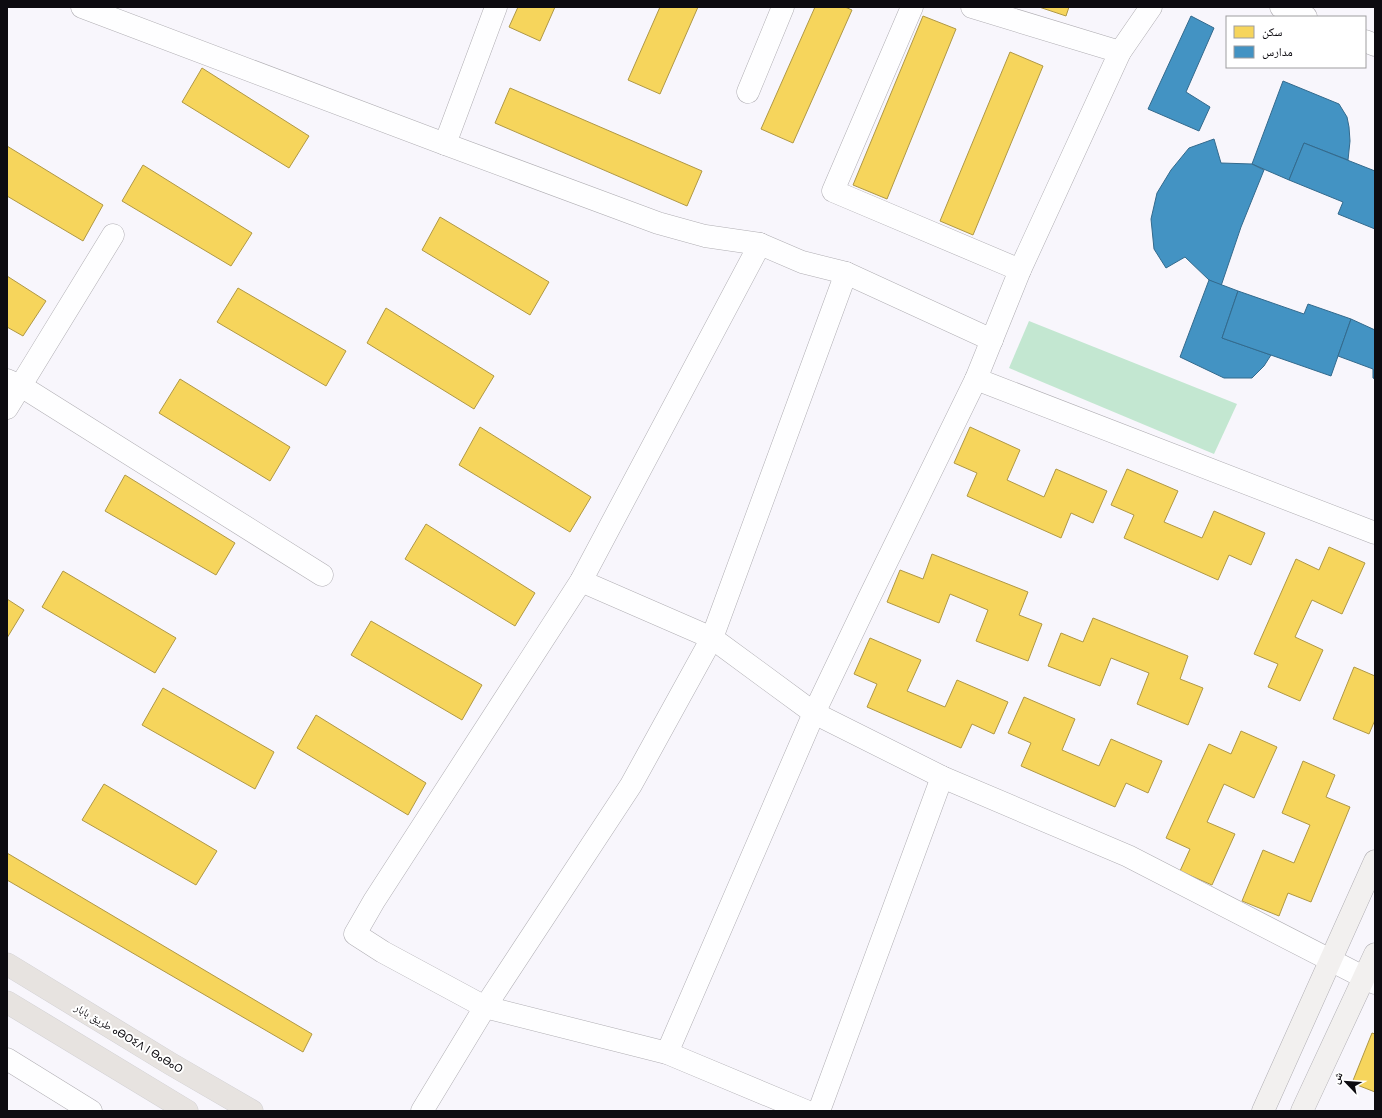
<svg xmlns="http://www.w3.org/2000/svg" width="1382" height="1118" font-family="'Noto Sans','Noto Naskh Arabic','Noto Sans Tifinagh',sans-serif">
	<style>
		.green { fill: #c3e7d1 }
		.homes { fill: #f6d55c; stroke: #b09845 }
		.schools { fill: #4393c3; stroke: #336a8d }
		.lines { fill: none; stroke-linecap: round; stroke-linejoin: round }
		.street-casing { stroke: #b0aeb3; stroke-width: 23 }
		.secondary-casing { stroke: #b0aeb3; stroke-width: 23 }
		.primary-casing { stroke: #d1d0d3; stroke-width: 23 }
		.street { stroke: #fefeff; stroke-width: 22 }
		.secondary { stroke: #f2f0ef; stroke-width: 22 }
		.primary { stroke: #e7e3e0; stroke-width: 22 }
		.labels { text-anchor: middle; stroke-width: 4; stroke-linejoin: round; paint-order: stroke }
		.street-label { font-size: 11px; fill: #0d0b10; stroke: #fff }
	</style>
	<rect width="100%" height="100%" fill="#f8f6fc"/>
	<polygon class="green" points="1029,321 1237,404 1214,454 1009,368"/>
	<g class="homes">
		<polygon points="518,7 555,7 540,41 509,27"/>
		<polygon points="660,7 698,7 660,94 628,80"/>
		<polygon points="815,7 845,7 852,10 793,143 761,129"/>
		<polygon points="1039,7 1069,7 1066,16"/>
		<polygon points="923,16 956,29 887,199 853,185"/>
		<polygon points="1010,52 1043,66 973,235 940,221"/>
		<polygon points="202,68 309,136 289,168 182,102"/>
		<polygon points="510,88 702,171 687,206 495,123"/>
		<polygon points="7,146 103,205 83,241 7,196"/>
		<polygon points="143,165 252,233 231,266 122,201"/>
		<polygon points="440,217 549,282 530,315 422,250"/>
		<polygon points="7,276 46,301 23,336 7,327"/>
		<polygon points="238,288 346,351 326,386 217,322"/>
		<polygon points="386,308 494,376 474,409 367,343"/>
		<polygon points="180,379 290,447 270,481 159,413"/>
		<polygon points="480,427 591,497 570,532 459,465"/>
		<polygon points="970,427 1020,450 1007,480 1044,497 1056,469 1107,491 1093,523 1071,513 1061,538 967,496 977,473 954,463"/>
		<polygon points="1127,469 1178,491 1164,522 1202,538 1214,511 1265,533 1251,565 1229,555 1218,580 1124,538 1134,515 1111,505"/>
		<polygon points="125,475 235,543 216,575 105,511"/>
		<polygon points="426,524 535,593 515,626 405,559"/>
		<polygon points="1329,547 1365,563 1342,614 1312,600 1295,637 1323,650 1300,701 1268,687 1278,664 1254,654 1296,559 1319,570"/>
		<polygon points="932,554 1028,592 1019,615 1042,624 1028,661 976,641 988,610 950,594 939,623 887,602 900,570 923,579"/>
		<polygon points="63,571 176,638 155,673 42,607"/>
		<polygon points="7,599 24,610 7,638"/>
		<polygon points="1093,618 1188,656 1180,679 1203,688 1188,725 1137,704 1149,673 1111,658 1100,686 1048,666 1061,633 1083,642"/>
		<polygon points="371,621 482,685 462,720 351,655"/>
		<polygon points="870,638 921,660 907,691 945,707 957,680 1008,702 994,734 972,724 961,748 867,707 877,684 854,674"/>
		<polygon points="1354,667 1375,676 1375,720 1369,734 1333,719"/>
		<polygon points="163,688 274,752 255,789 142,725"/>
		<polygon points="1024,697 1075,719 1062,750 1099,766 1111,739 1162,761 1148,793 1126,783 1115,807 1021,766 1031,743 1008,733"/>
		<polygon points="316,715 426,783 408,815 297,748"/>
		<polygon points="1241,731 1277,747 1254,798 1224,784 1207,822 1235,834 1212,885 1180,871 1190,849 1166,838 1209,744 1231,754"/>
		<polygon points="1303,761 1335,775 1326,797 1350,807 1311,902 1288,893 1279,916 1242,901 1263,850 1294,863 1310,825 1282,813"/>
		<polygon points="104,784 217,851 196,885 82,820"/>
		<polygon points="7,853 312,1034 303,1052 7,880"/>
		<polygon points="1372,1033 1375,1034 1375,1092 1352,1083"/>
	</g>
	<g class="schools">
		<polygon points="1191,16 1214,28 1186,92 1210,107 1199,131 1148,109"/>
		<polygon points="1283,81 1339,104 1347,117 1349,127 1350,141 1348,160 1304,143 1289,180 1252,164"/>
		<polygon points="1214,139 1221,163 1252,164 1264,170 1241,227 1221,286 1209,280 1185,257 1166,268 1154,249 1151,219 1157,193 1171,170 1189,148"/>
		<polygon points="1304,143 1375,171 1375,229 1338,214 1343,202 1289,180"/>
		<polygon points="1209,280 1238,291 1222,338 1271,355 1264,366 1252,378 1224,378 1180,357"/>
		<polygon points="1238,291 1304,314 1308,304 1351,319 1331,376 1222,338"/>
		<polygon points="1351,319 1375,330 1375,379 1373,378 1373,369 1338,356"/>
	</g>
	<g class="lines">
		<g class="street-casing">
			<g id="street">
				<polyline points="82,7 445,144 496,7"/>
				<polyline points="912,7 833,191 1020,270"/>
				<polyline points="972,7 1120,52"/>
				<polyline points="1281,7 1306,17"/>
				<polyline points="1365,41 1375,45"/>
				<polyline points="748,92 783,7"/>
				<polyline points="445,144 658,223 705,236 760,244 581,581 374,901 355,934 383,952 485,1007 667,1053 806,1111"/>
				<polyline points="760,244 802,262 846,273 992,340"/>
				<polyline points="976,379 1375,533"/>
				<polyline points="7,380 21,386 322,575"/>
				<polyline points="7,408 113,235"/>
				<polyline points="581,581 712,638 814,713 942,777 1128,856 1375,983"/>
				<polyline points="667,1053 814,713 868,600 976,379 1020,270 1120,52 1151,7"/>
				<polyline points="7,1059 91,1111"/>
				<polyline points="422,1111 485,1007 631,785 712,638 846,273"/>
				<polyline points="819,1111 942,777"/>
			</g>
		</g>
		<g class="secondary-casing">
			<g id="secondary">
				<polyline points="1263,1111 1375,861"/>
				<polyline points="1302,1111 1375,954"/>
			</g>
		</g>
		<g class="primary-casing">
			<g id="primary">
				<polyline points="7,964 171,1064 252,1111"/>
				<polyline points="7,1002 187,1111"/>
			</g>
		</g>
		<use href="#street" class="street"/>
		<use href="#secondary" class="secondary"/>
		<use href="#primary" class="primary"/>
	</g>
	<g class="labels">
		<g class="street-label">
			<text transform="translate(129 1038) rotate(31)" y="4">طريق بابار ⴰⴱⵔⵉⴷ ⵏ ⴱⴰⴱⴰⵔ</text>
		</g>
	</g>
	<rect width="1382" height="1118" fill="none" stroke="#0d0b10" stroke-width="16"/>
	<rect x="1226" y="16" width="140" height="52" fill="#ffffff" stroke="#9e9d9f"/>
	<rect x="1234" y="26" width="20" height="12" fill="#f6d55c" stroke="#9e9d9f"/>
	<text x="1262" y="36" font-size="12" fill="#0d0b10">سكن</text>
	<rect x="1234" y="46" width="20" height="12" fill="#4393c3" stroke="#9e9d9f"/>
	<text x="1262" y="56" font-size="12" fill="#0d0b10">مدارس</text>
	<g transform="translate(1346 1082) rotate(295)" stroke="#ffffff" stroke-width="3" paint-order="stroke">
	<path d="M0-3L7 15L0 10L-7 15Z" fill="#0d0b10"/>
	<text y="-6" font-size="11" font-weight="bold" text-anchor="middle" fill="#0d0b10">ش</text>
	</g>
</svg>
